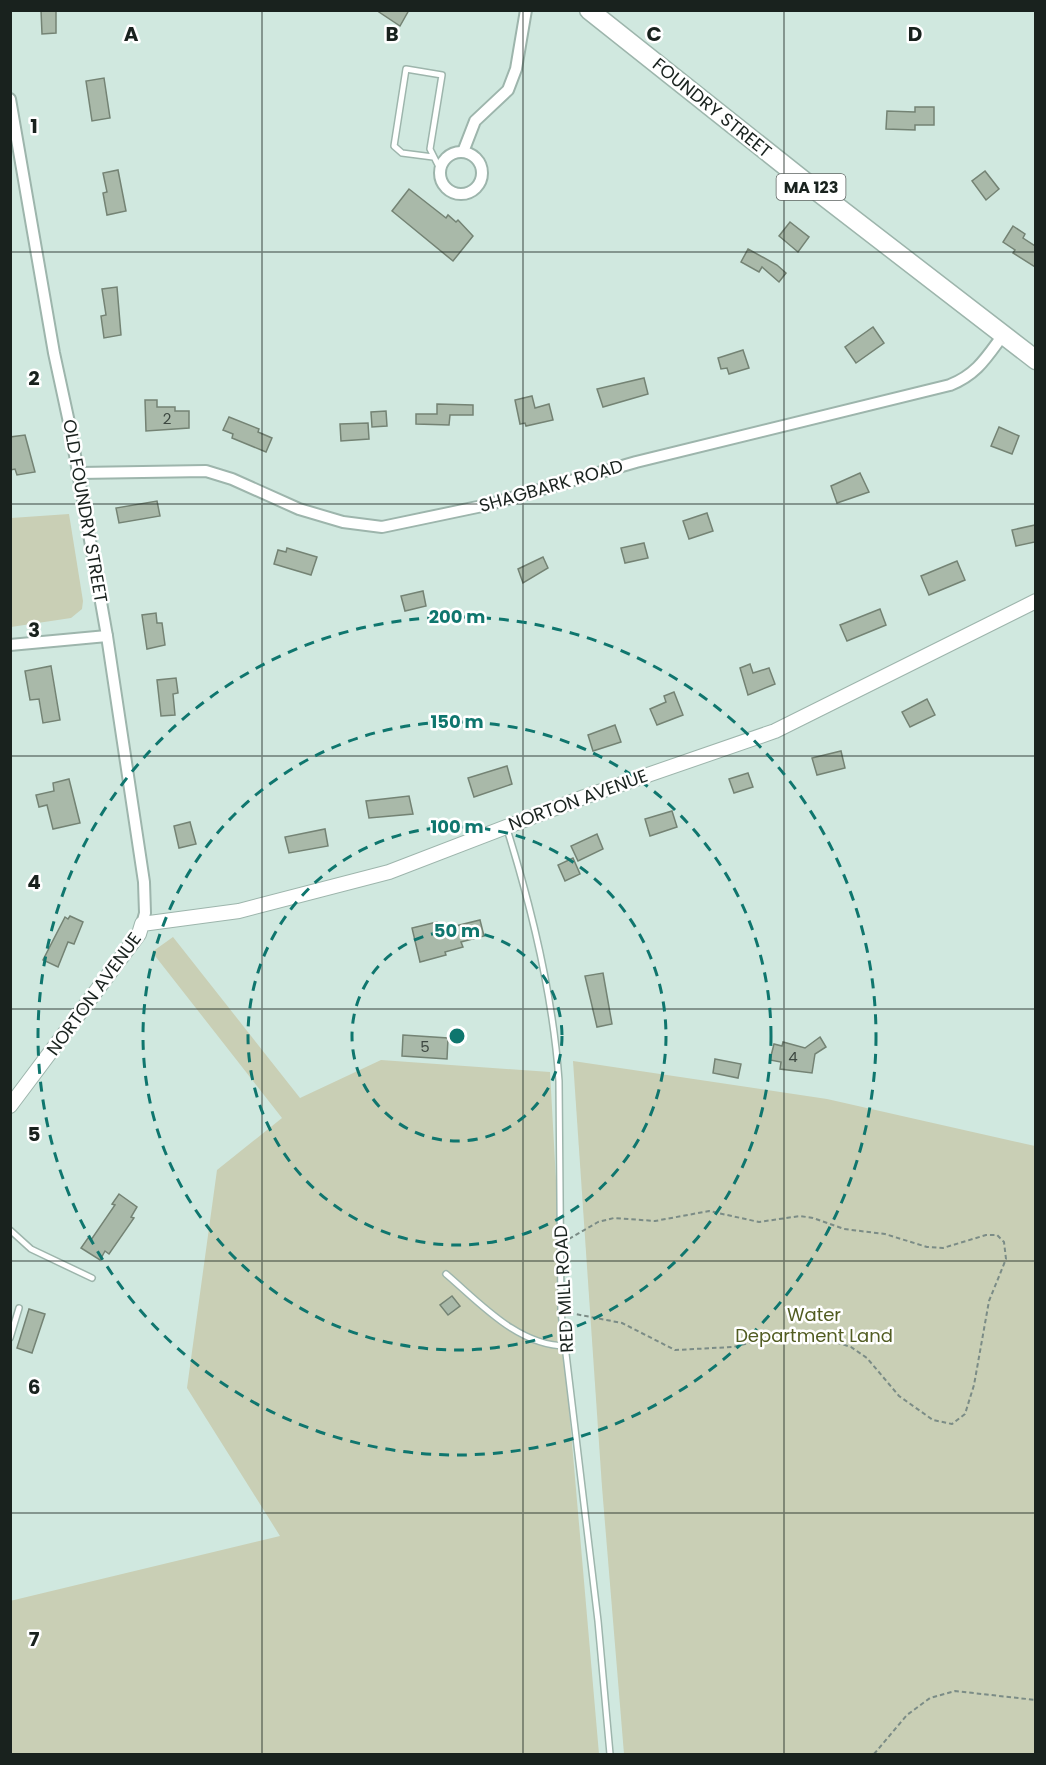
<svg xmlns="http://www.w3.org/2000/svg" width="1046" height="1765" font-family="Poppins,sans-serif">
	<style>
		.green { fill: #c9cfb5 }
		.building { fill: #a9b9a9; stroke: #748374; stroke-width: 1.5 }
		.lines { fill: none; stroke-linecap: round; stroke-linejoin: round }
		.service-casing { stroke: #9db5ac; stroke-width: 8 }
		.minor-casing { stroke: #9db5ac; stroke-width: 14 }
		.tertiary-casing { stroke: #9db5ac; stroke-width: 16 }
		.trunk-casing { stroke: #9db5ac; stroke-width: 21 }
		.path { stroke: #7b8c86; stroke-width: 2; stroke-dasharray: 4.5 3; stroke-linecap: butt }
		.service { stroke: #fff; stroke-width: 5 }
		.minor { stroke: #fff; stroke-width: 10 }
		.tertiary { stroke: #fff; stroke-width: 14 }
		.trunk { stroke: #fff; stroke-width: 18 }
		.grid { fill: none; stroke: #19221e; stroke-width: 1.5; stroke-opacity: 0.55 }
		.ring { fill: none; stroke: #0f766e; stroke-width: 3; stroke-dasharray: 10 8 }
		.labels { text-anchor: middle; stroke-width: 5; stroke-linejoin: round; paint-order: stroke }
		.number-label { font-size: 15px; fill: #3d4841 }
		.shield { fill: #fff; stroke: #5e6462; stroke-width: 1.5 }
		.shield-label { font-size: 16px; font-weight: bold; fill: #19221e }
		.street-label { font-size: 18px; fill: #19221e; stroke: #fff }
		.park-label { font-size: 18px; fill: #515c21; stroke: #fff }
		.grid-label { font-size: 20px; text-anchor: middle; font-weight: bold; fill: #19221e; stroke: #fff; stroke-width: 5; stroke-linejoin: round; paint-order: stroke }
		.centre { fill: #0f766e; stroke: #fff; stroke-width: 3 }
		.ring-label { font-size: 18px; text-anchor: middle; font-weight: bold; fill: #0f766e; stroke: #fff; stroke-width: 5; stroke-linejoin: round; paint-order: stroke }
	</style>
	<rect width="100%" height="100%" fill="#d0e8df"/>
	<g class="green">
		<polygon points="69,514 83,601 82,609 71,618 11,627 11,518"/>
		<polygon points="173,937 300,1098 381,1060 550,1072 568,1397 599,1754 11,1754 10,1601 280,1536 187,1388 217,1170 282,1118 152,952"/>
		<polygon points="573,1061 827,1099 1035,1146 1035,1754 624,1754 602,1487"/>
	</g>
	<g class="building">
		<polygon points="41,10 56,10 56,33 42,34"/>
		<polygon points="376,10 409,10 400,26"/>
		<polygon points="104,78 110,118 92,121 86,81"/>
		<polygon points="915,107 934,107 934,125 915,125 915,130 886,129 887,111 915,112"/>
		<polygon points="118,170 126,211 107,215 103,193 107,192 103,173"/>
		<polygon points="985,171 999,189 986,200 972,181"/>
		<polygon points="409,189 446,218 448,215 456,222 458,220 473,236 453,261 392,211"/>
		<polygon points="790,222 809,237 798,252 779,236"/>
		<polygon points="1013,226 1025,234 1023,238 1035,246 1035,267 1013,253 1015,250 1003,242"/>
		<polygon points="748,249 777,265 786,273 779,282 762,267 759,272 741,262"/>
		<polygon points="117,287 121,335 104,338 101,316 106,315 102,289"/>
		<polygon points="873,327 884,343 856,363 845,347"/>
		<polygon points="743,350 749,368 729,374 727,368 721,369 718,358"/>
		<polygon points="644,378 648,394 603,407 597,389"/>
		<polygon points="532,396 535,408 549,404 553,420 526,426 525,423 520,424 515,400"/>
		<polygon points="145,400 157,400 157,407 175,407 175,411 189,411 189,428 146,431"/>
		<polygon points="437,404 473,405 473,415 450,415 449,425 416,424 416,414 437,414"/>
		<polygon points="386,411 387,426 372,427 371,412"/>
		<polygon points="229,417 259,429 258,432 272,438 266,452 232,438 233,434 223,430"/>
		<polygon points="368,423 369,439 341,441 340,424"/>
		<polygon points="999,427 1019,436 1012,454 991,446"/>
		<polygon points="25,435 35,472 17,475 15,469 10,470 10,437"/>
		<polygon points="860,473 869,492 837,503 831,486"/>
		<polygon points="157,501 160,516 119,523 116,508"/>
		<polygon points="707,513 713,531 689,539 683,521"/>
		<polygon points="1035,525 1035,542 1016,546 1012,530"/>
		<polygon points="644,543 648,558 625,563 621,548"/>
		<polygon points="287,548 317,557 311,575 274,564 278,550 286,552"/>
		<polygon points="543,557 548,568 523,583 518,569"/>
		<polygon points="957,561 965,580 929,595 921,576"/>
		<polygon points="423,591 426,606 405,611 401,596"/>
		<polygon points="880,609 886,625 847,641 840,625"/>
		<polygon points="156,613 157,623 162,623 165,645 147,649 142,615"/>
		<polygon points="750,664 753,673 769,668 775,684 748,695 740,668"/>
		<polygon points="51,666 60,720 43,723 39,699 30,700 25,671"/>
		<polygon points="176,678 178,693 173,694 175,715 161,716 157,680"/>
		<polygon points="674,692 683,715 657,725 650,709 666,702 664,696"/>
		<polygon points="927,699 935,715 910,727 902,712"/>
		<polygon points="615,725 621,742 593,751 588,735"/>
		<polygon points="841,751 845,768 817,775 812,758"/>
		<polygon points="507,766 512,784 474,797 468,778"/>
		<polygon points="748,773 753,787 734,793 729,779"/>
		<polygon points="69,779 80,823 53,829 47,805 39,807 36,795 54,791 53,783"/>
		<polygon points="409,796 413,814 369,818 366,801"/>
		<polygon points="672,811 677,827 650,836 645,819"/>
		<polygon points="190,822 196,844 179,848 174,826"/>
		<polygon points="325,829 328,846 289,853 285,837"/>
		<polygon points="597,834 603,849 578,861 571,846"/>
		<polygon points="573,858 580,874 565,881 558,865"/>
		<polygon points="70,916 83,922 74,944 68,942 58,967 43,960 65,917 68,919"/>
		<polygon points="480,920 484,936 461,942 463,947 445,952 446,955 420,962 412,928 437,922 439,930"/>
		<polygon points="603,973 612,1024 597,1027 585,976"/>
		<polygon points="403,1035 448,1038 447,1059 402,1056"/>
		<polygon points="820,1037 826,1047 815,1054 812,1073 780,1069 781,1062 770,1060 774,1044 782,1046 783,1042 805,1048"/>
		<polygon points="715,1059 741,1064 738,1078 713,1073"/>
		<polygon points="119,1194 137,1207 131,1217 134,1218 109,1254 105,1251 100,1260 81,1248 88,1238 91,1240 115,1205 112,1204"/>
		<polygon points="452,1296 460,1306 448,1315 440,1305"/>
		<polygon points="29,1309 45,1314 32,1353 17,1348"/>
	</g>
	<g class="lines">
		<g class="service-casing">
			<g id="service">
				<polyline points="433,157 402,153 394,146 406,69 442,75 430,149 440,169"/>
				<path d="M507 829C532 909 553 997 559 1081L561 1312 598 1621 610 1754"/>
				<polyline points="10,1230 31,1249 92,1278"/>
				<path d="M446 1274C480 1303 518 1346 566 1346"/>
				<polyline points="10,1338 19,1308"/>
			</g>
		</g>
		<g class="minor-casing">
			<g id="minor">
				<polyline points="10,99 54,353 70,427 107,636 144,882 145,913 142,924"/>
				<polyline points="463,152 475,121 508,90 516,69 526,10"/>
				<circle cx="461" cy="173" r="21"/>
				<path d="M79 473 206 471 232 479 299 509 343 522 382 527 487 505 636 462 950 385C977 374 986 358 1003 335"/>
				<polyline points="10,645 107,636"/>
			</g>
		</g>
		<g class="tertiary-casing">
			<polyline id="tertiary" points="10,1106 139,934 142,924 239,911 389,872 584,797 775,731 1036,601"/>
		</g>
		<g class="trunk-casing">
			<polyline id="trunk" points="589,10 813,188 1036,360"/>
		</g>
		<g class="path">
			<polyline points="569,1239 598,1222 614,1218 655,1221 709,1211 759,1222 800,1216 813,1218 844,1229 885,1234 927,1247 943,1248 986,1235 997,1235 1004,1242 1006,1259 989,1301 974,1385 965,1414 952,1424 933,1420 899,1396 867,1358 851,1347 816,1336 794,1332 733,1347 675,1350 622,1323 570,1313"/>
			<polyline points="874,1754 907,1715 930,1698 955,1691 1036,1700"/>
		</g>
		<use href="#service" class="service"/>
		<use href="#minor" class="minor"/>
		<use href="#tertiary" class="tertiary"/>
		<use href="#trunk" class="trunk"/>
	</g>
	<path class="grid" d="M262 10V1754M523 10V1754M784 10V1754M10 252H1036M10 504H1036M10 756H1036M10 1009H1036M10 1261H1036M10 1513H1036"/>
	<g class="ring">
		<circle cx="457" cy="1036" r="105"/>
		<circle cx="457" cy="1036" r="209"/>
		<circle cx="457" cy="1036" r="314"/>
		<circle cx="457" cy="1036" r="419"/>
	</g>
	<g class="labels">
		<g class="number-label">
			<text x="167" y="424">2</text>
			<text x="425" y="1052">5</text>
			<text x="793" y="1062">4</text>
		</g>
		<rect class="shield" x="776.5" y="174" width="69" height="26" rx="4.5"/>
		<g class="shield-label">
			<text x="811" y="193">MA 123</text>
		</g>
		<g class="street-label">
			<text transform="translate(712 108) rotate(39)" y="6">FOUNDRY STREET</text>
			<text transform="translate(551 486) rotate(-16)" y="6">SHAGBARK ROAD</text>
			<text transform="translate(85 511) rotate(80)" y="6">OLD FOUNDRY STREET</text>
			<text transform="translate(578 800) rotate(-20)" y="6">NORTON AVENUE</text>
			<text transform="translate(94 994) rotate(-54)" y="6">NORTON AVENUE</text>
			<text transform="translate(564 1289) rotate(-93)" y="6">RED MILL ROAD</text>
		</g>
		<g class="park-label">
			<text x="814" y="1321">Water<tspan x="814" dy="21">Department Land</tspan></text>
		</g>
	</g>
	<g class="grid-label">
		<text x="131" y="41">A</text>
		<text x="392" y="41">B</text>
		<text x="654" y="41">C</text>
		<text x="915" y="41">D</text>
		<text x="34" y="133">1</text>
		<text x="34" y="385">2</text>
		<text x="34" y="637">3</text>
		<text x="34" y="889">4</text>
		<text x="34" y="1141">5</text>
		<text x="34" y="1394">6</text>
		<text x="34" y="1646">7</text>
	</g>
	<circle cx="457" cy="1036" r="9" class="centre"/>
	<g class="ring-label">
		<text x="457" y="623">200 m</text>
		<text x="457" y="728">150 m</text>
		<text x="457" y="833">100 m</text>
		<text x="457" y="937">50 m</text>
	</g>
	<rect width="1046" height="1765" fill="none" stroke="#19221e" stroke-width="24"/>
</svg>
